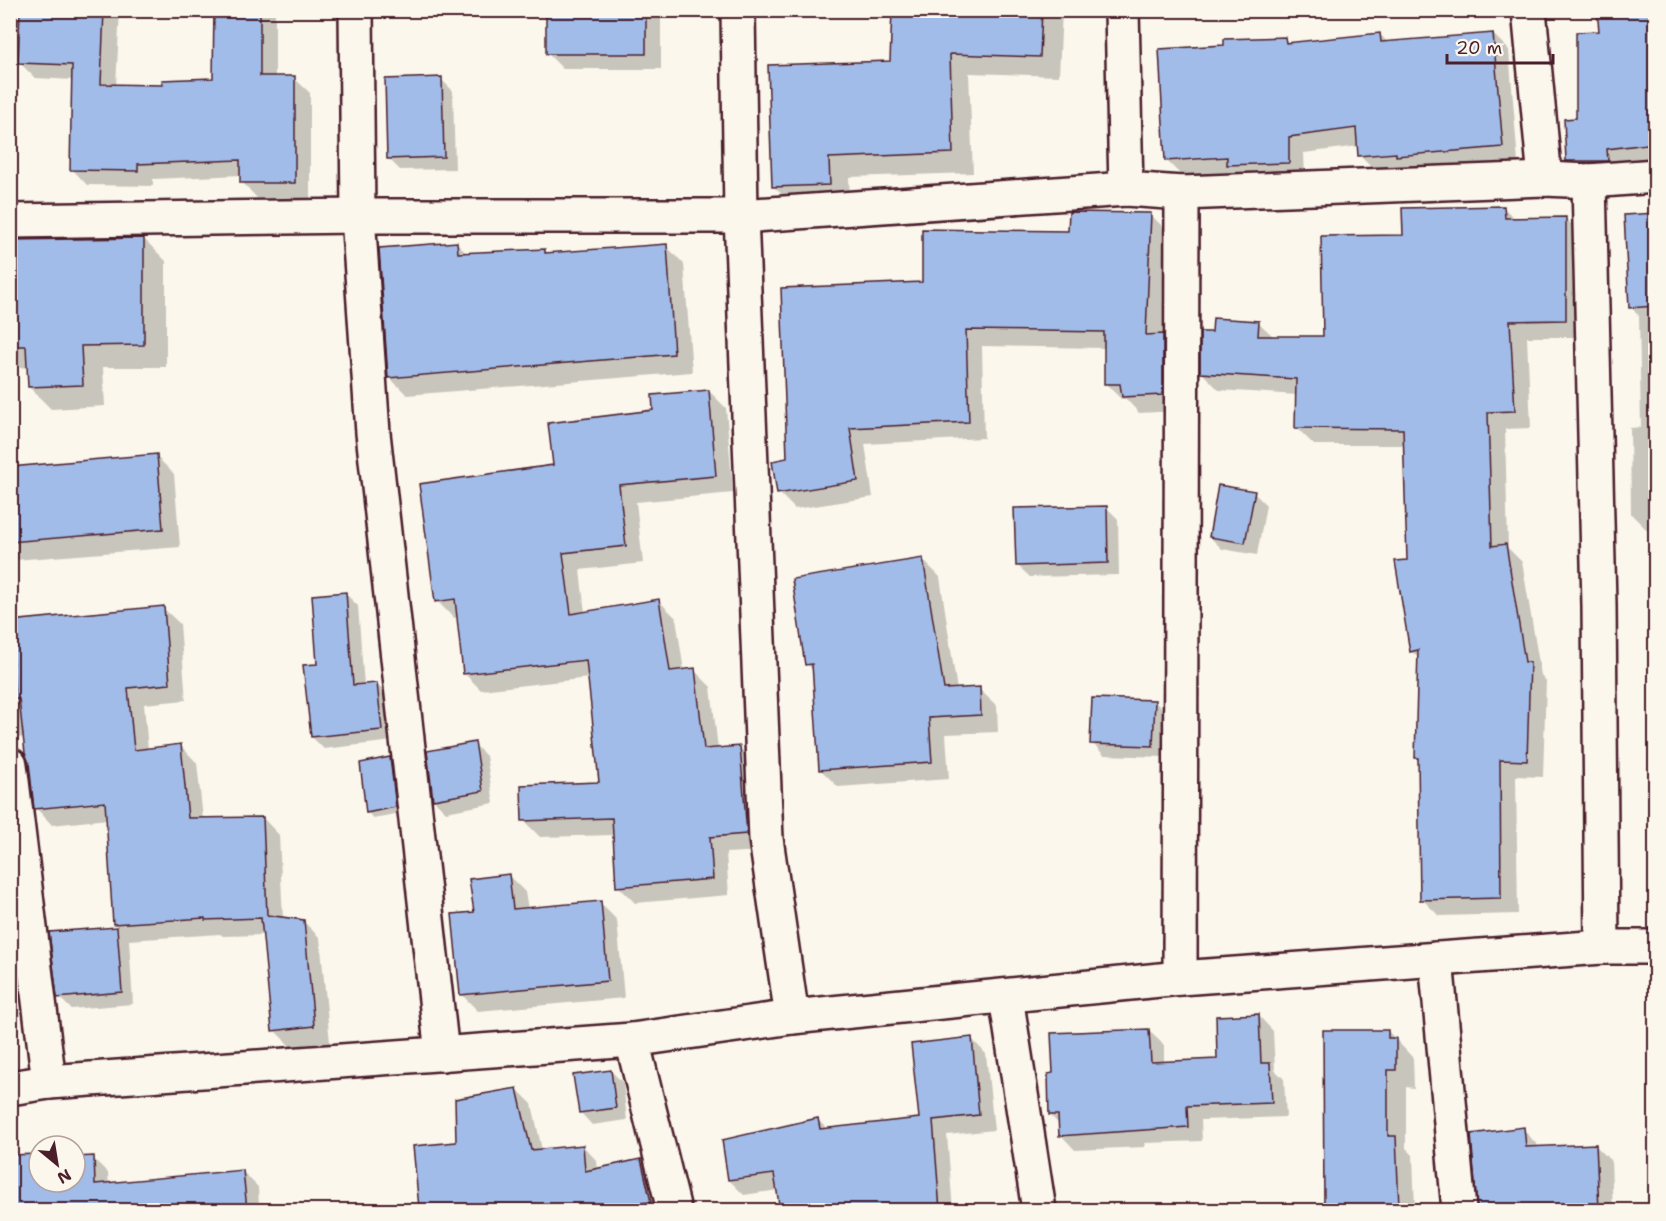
<svg xmlns="http://www.w3.org/2000/svg" width="1666" height="1221" font-family="'Shantell Sans',sans-serif">
	<style>
		.shadow { fill: #0003 }
		.building { fill: #a2bce9; stroke: #4a1f2b; stroke-width: 1.5 }
		.lines { fill: none; stroke-linecap: round; stroke-linejoin: round }
		.minor-casing { stroke: #4a1f2b; stroke-width: 38 }
		.minor { stroke: #fbf7ec; stroke-width: 33 }
	</style>
	<rect width="100%" height="100%" fill="#fbf7ec"/>
	<filter id="ink" filterUnits="userSpaceOnUse"><feTurbulence type="fractalNoise" baseFrequency=".0167" numOctaves="2"/><feDisplacementMap in="SourceGraphic" scale="12" xChannelSelector="R" yChannelSelector="G"/><feConvolveMatrix kernelMatrix="1 2 1 2 8 2 1 2 1" color-interpolation-filters="sRGB"/></filter>
	<g filter="url(#ink)">
		<g class="shadow">
			<polygon points="22,10 120,10 116,86 164,87 215,80 215,10 275,10 275,78 294,78 310,93 310,198 257,198 242,182 242,175 153,179 153,186 87,185 72,169 74,80 35,78 20,63"/>
			<polygon points="547,10 661,10 661,69 563,69 547,53"/>
			<polygon points="938,10 1062,10 1059,76 969,73 973,173 849,177 850,204 794,206 773,186"/>
			<polygon points="1656,10 1656,160 1583,176 1567,161 1600,33"/>
			<polygon points="1380,34 1388,43 1493,34 1509,50 1518,163 1414,172 1376,172 1360,156 1359,146 1304,153 1305,178 1245,181 1237,173 1182,176 1166,160 1226,46 1285,39 1290,44"/>
			<polygon points="441,79 453,91 455,169 400,170 388,158"/>
			<polygon points="1504,208 1515,219 1566,219 1583,236 1583,337 1527,337 1531,428 1505,429 1508,548 1522,562 1541,675 1546,681 1543,777 1516,776 1518,914 1439,916 1422,899 1420,761 1417,758 1420,659 1411,651 1405,445 1314,445 1297,428 1297,395 1219,390 1202,373 1213,333 1258,322 1274,337 1324,338 1404,236"/>
			<polygon points="1151,215 1167,231 1163,336 1178,352 1178,411 1139,413 1126,399 1121,399 1105,383 1105,348 982,346 984,438 865,444 873,497 795,509 779,493 788,460 924,284 1069,233"/>
			<polygon points="1656,215 1656,532 1649,532 1631,514 1630,428 1641,427 1639,316 1631,307"/>
			<polygon points="144,239 166,261 166,367 103,367 105,406 51,409 29,387 28,368 10,366 10,241"/>
			<polygon points="457,243 467,254 544,250 549,254 666,246 684,264 692,372 407,395 389,377"/>
			<polygon points="709,391 726,408 733,493 636,502 643,563 580,570 585,613 659,601 676,618 684,671 694,670 711,687 718,749 740,748 757,765 763,851 726,853 729,895 635,903 618,886 614,835 540,837 523,820 601,784 589,678 481,690 464,673 458,617 454,618 437,601 554,467 655,411"/>
			<polygon points="156,456 174,474 180,547 14,560 10,557 10,468"/>
			<polygon points="1254,493 1266,505 1257,555 1222,549 1210,537"/>
			<polygon points="1106,507 1118,519 1119,575 1030,577 1017,565"/>
			<polygon points="923,560 940,577 957,690 979,689 997,706 998,732 946,734 949,779 838,787 821,770 814,671 807,664"/>
			<polygon points="346,594 358,606 364,686 377,684 389,696 393,741 324,749 312,737 319,666"/>
			<polygon points="163,608 180,624 186,700 144,704 148,750 181,746 197,763 203,819 263,818 279,835 283,919 303,921 320,938 330,1043 290,1046 274,1030 264,935 223,936 220,934 129,940 133,1004 71,1009 59,997 51,933 119,928 114,923 108,819 52,825 36,808 25,737 10,739 10,667"/>
			<polygon points="1154,701 1166,713 1164,757 1104,755 1092,743"/>
			<polygon points="474,744 486,756 494,803 446,812 434,800"/>
			<polygon points="390,759 395,765 401,813 373,818 367,812"/>
			<polygon points="508,875 525,892 528,909 600,903 617,920 624,998 478,1011 461,994 476,914"/>
			<polygon points="1259,1016 1273,1031 1275,1070 1284,1079 1286,1117 1201,1120 1202,1141 1145,1143 1145,1147 1075,1150 1061,1135 1060,1125 1050,1115 1149,1031 1164,1045 1164,1063 1219,1061"/>
			<polygon points="10,1025 15,1068 10,1069"/>
			<polygon points="1388,1031 1413,1058 1414,1088 1406,1087 1406,1148 1413,1155 1415,1210 1326,1210"/>
			<polygon points="972,1039 986,1054 994,1130 947,1135 953,1210 782,1210 778,1190 744,1195 729,1180 818,1120 828,1130 921,1120"/>
			<polygon points="611,1071 623,1083 627,1120 592,1125 580,1112"/>
			<polygon points="517,1089 532,1104 542,1150 583,1146 597,1161 598,1170 640,1160 655,1175 663,1210 420,1210 415,1148 458,1144"/>
			<polygon points="1523,1129 1540,1148 1595,1145 1611,1161 1613,1210 1479,1210 1472,1135"/>
			<polygon points="10,1156 39,1156 39,1182 75,1182 75,1159 93,1158 108,1173 109,1185 243,1172 258,1187 259,1205 283,1202 291,1210 10,1210"/>
		</g>
		<g class="building">
			<polygon points="20,10 104,10 101,84 163,85 162,80 213,78 214,10 260,10 260,76 295,76 295,183 240,183 240,160 138,164 138,171 70,170 72,65 18,63"/>
			<rect x="546" y="10" width="100" height="44"/>
			<polygon points="892,10 1042,10 1040,57 950,54 953,153 829,158 830,185 772,187 768,65 890,61"/>
			<polygon points="1597,10 1656,10 1656,143 1607,149 1608,161 1566,161 1564,119 1576,118 1576,32 1599,31"/>
			<polygon points="1380,33 1381,42 1493,33 1503,147 1396,156 1396,153 1358,156 1356,128 1289,137 1289,163 1227,165 1227,157 1165,161 1159,49 1224,45 1224,39 1285,37 1286,43"/>
			<polygon points="442,77 444,157 387,159 385,79"/>
			<polygon points="1504,206 1505,218 1566,217 1566,320 1510,321 1515,411 1488,412 1492,546 1506,544 1525,662 1530,662 1527,761 1500,760 1501,898 1420,900 1418,758 1415,758 1418,650 1410,652 1395,561 1407,560 1403,429 1295,428 1296,379 1200,373 1200,332 1212,332 1213,318 1259,321 1258,336 1323,336 1321,236 1403,235 1402,208"/>
			<polygon points="1069,212 1151,213 1146,335 1163,334 1163,395 1122,397 1120,384 1104,384 1104,332 966,330 969,422 850,428 858,481 777,494 772,461 787,458 781,288 922,282 922,229 1068,231"/>
			<polygon points="1656,213 1656,306 1629,308 1624,215"/>
			<polygon points="144,238 144,345 81,346 83,385 28,387 26,346 10,346 10,240"/>
			<polygon points="457,242 458,253 545,249 545,253 667,244 674,354 388,378 379,248"/>
			<polygon points="709,390 716,476 619,485 626,546 563,553 571,614 659,599 670,671 695,668 704,749 740,746 747,834 710,837 713,879 616,887 612,818 522,821 521,785 599,782 586,660 463,674 455,599 435,602 419,484 553,465 548,423 653,410 652,395"/>
			<polygon points="157,454 163,529 10,542 10,467"/>
			<polygon points="1218,485 1255,491 1245,543 1209,537"/>
			<polygon points="1107,506 1108,563 1016,566 1014,508"/>
			<polygon points="923,558 944,689 980,687 981,715 929,718 932,762 819,770 812,664 805,665 792,579"/>
			<polygon points="346,592 353,685 377,683 382,730 311,737 303,665 317,664 312,595"/>
			<polygon points="164,606 170,684 128,688 134,750 181,744 188,818 263,817 267,915 304,920 314,1026 272,1031 261,918 205,920 205,918 113,924 105,802 34,809 29,763 25,753 19,699 15,699 10,621"/>
			<polygon points="1092,698 1155,700 1153,746 1090,744"/>
			<polygon points="475,742 483,791 433,800 427,751"/>
			<polygon points="390,757 396,807 366,813 360,763"/>
			<polygon points="509,874 513,909 601,901 608,981 460,995 452,914 474,912 469,879"/>
			<polygon points="117,927 122,992 57,998 49,932"/>
			<polygon points="1259,1014 1261,1063 1270,1063 1272,1103 1187,1106 1188,1127 1059,1136 1058,1115 1049,1115 1048,1074 1053,1073 1051,1033 1149,1029 1151,1062 1217,1059 1216,1016"/>
			<polygon points="1323,1030 1388,1030 1388,1038 1396,1038 1396,1070 1388,1070 1388,1136 1396,1136 1399,1207 1324,1210"/>
			<polygon points="972,1037 979,1115 933,1120 940,1210 780,1210 774,1174 728,1180 722,1140 818,1118 820,1129 919,1118 911,1044"/>
			<polygon points="611,1070 616,1108 579,1113 573,1075"/>
			<polygon points="517,1088 531,1150 583,1145 585,1171 641,1159 651,1202 564,1210 470,1210 469,1204 419,1208 413,1146 456,1142 455,1099"/>
			<polygon points="1524,1127 1526,1147 1596,1144 1599,1210 1477,1210 1471,1134"/>
			<polygon points="39,1154 39,1182 75,1182 75,1157 94,1156 95,1184 243,1170 247,1210 10,1210 10,1155"/>
		</g>
		<g class="lines">
			<g class="minor-casing">
				<g id="minor">
					<polyline points="356,10 358,216 373,433 442,1054"/>
					<polyline points="738,10 741,216 766,839 792,1017"/>
					<polyline points="1122,10 1126,189"/>
					<polyline points="1529,10 1545,179"/>
					<polyline points="1589,181 1599,605 1602,947"/>
					<polyline points="10,221 358,216 741,216 1126,189 1182,193 1545,179 1589,181 1656,176"/>
					<polyline points="10,765 49,1082"/>
					<polyline points="1436,959 1459,1210"/>
					<polyline points="1180,978 1182,193"/>
					<polyline points="1006,997 1039,1210"/>
					<polyline points="632,1040 674,1210"/>
					<polyline points="10,1088 49,1082 632,1040 792,1017 1180,978 1602,947 1656,947"/>
				</g>
			</g>
			<use href="#minor" class="minor"/>
		</g>
	</g>
	<rect width="1666" height="1221" fill="none" stroke="#fbf7ec" stroke-width="36"/>
	<rect x="18" y="18" width="1630" height="1185" fill="none" stroke="#4a1f2b" stroke-width="2" filter="url(#ink)"/>
	<g transform="translate(57 1164) rotate(150)"><circle r="28" fill="#fbf7ec" stroke="#b4a19f" stroke-width="1.5"/>
	<path d="M0-4.5L10 22L0 15L-10 22Z" fill="#4a1f2b"/>
	<text y="-9" font-size="16" font-weight="bold" text-anchor="middle" fill="#4a1f2b">N</text>
	</g>
	<path d="M1447 54v9h106v-9" fill="none" stroke="#4a1f2b" stroke-width="3"/>
	<text x="1456" y="54" font-size="18" fill="#4a1f2b" stroke="#fbf7ec" stroke-width="4.5" paint-order="stroke">20 m</text>
</svg>
